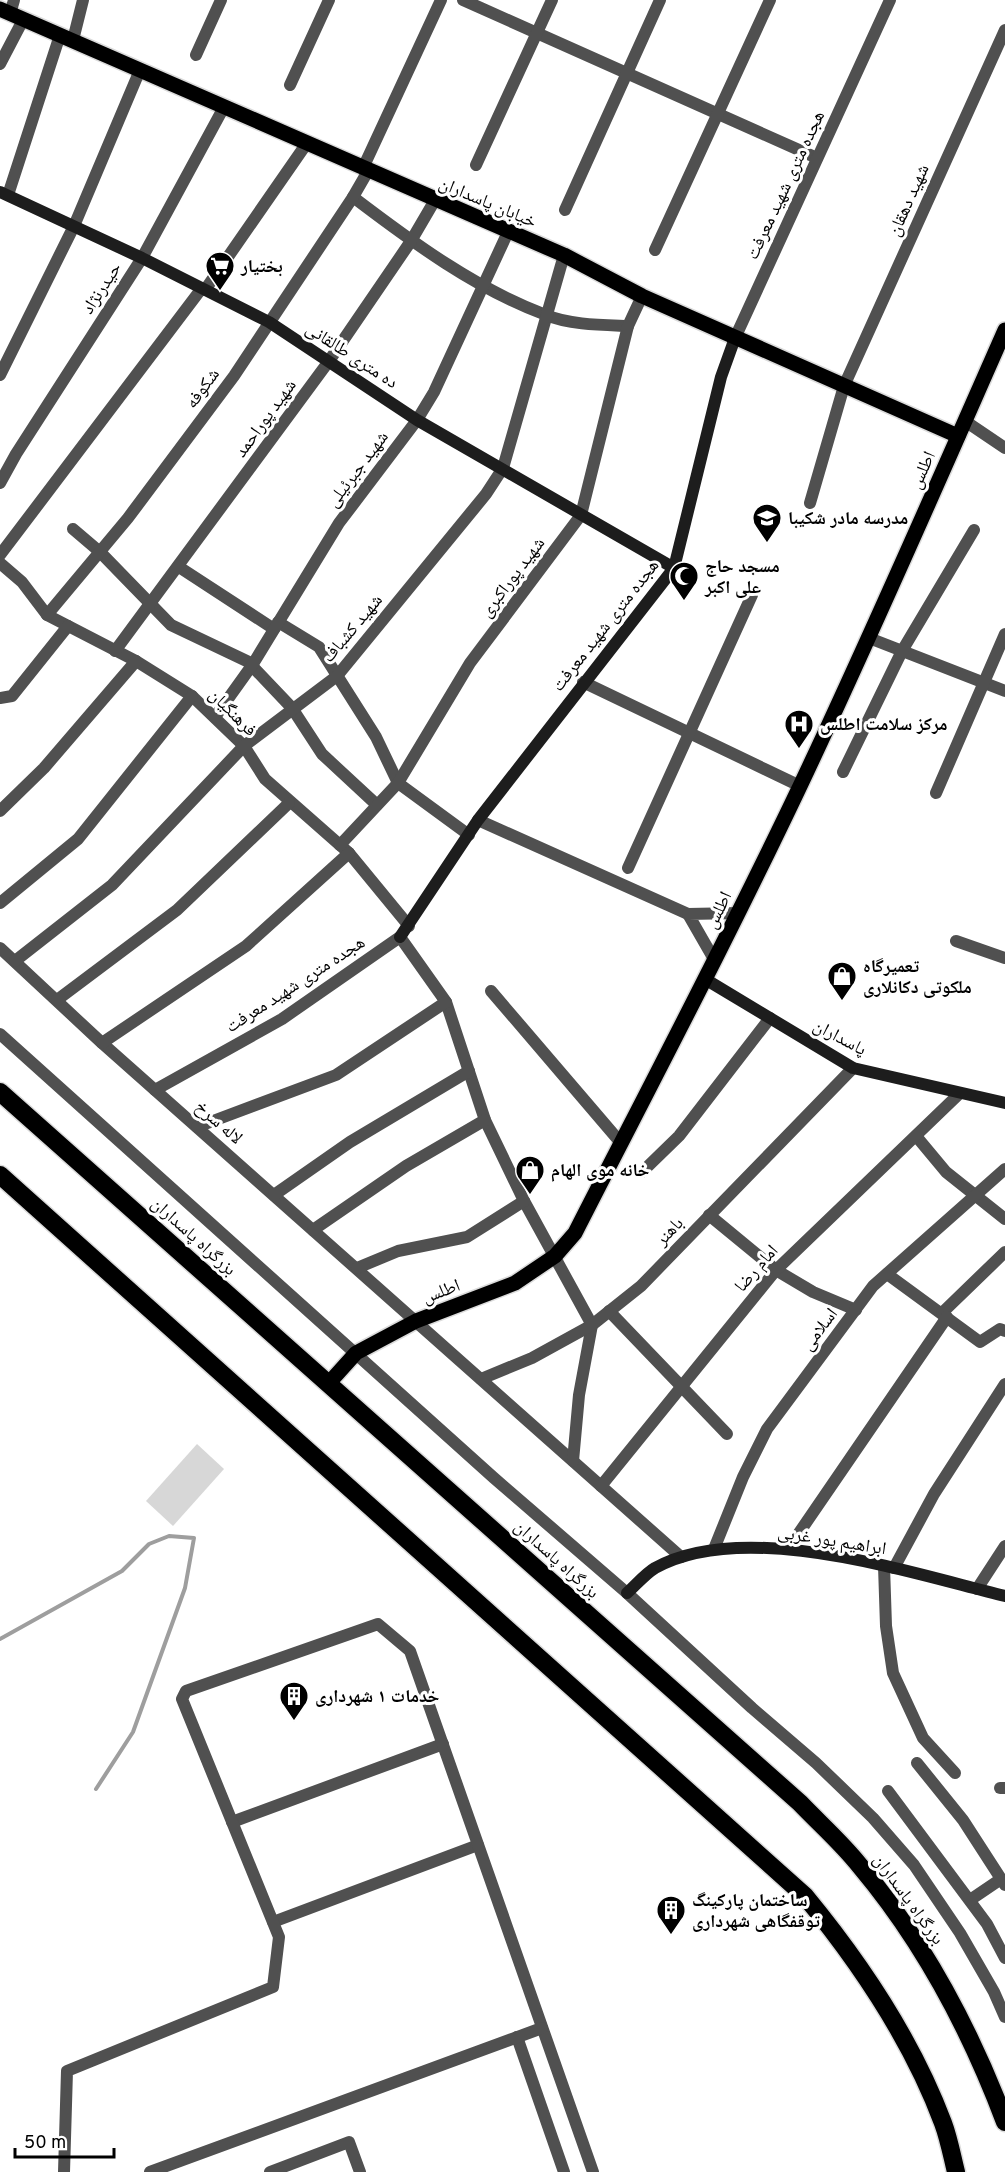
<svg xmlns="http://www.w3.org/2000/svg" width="1005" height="2172" font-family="Overpass,'Noto Naskh Arabic',sans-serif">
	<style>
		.pitch { fill: #d7d7d7 }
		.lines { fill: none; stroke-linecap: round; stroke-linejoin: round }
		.stream { stroke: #9e9e9e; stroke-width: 4 }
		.primary-casing { stroke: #dbdbdb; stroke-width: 18 }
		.highway-casing { stroke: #dbdbdb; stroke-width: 21 }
		.street { stroke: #505050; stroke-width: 12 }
		.secondary { stroke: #1d1d1d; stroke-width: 12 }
		.primary { stroke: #000; stroke-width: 15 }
		.highway { stroke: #000; stroke-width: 18 }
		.labels { text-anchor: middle; stroke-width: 6; stroke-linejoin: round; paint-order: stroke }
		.street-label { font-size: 18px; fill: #000; stroke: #fff }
		.poi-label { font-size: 18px; font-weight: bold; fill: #000; stroke: #fff; text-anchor: start }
	</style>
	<rect width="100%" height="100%" fill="#fff"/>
	<polygon class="pitch" points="197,1444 224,1469 173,1526 146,1501"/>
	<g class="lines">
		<polyline class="stream" points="0,1639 122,1571 149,1544 169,1536 194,1538 185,1588 133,1732 96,1789"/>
		<g class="primary-casing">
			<g id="primary">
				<polyline points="0,9 564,255 642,296 958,436"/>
				<path d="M329 1383 356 1353 416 1321 515 1283 555 1256 575 1233C651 1084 729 936 801 784 872 634 938 482 1005 330"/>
			</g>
		</g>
		<g class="highway-casing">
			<g id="highway">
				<path d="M0 1092 800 1803C820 1824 842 1843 860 1866 924 1942 970 2029 1005 2122"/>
				<path d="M0 1175 805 1896C861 1964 912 2040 943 2123 949 2139 952 2156 956 2172"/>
			</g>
		</g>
		<g class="street">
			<polyline points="463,0 817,158"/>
			<polyline points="10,14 14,0"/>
			<polyline points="73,40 83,0"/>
			<polyline points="196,55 221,0"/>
			<polyline points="0,64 23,20"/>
			<polyline points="290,85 329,0"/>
			<polyline points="476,165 552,0"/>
			<polyline points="363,168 441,0"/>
			<polyline points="8,195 60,35"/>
			<path d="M353 197C412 242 476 289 546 315 570 325 602 325 628 326"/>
			<polyline points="565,210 660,0"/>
			<polyline points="655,250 770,0"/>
			<polyline points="205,290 307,143"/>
			<polyline points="735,338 890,0"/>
			<polyline points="0,375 74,226 140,70"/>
			<polyline points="965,421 1005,448"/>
			<polyline points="0,483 16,454 142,258 224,107"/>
			<polyline points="810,503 844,386 1005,30"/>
			<polyline points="73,529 100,552 171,625 253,664"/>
			<polyline points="0,555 202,288"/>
			<polyline points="0,563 22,582 47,615 136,661 192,696 244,746 265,779 349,853 409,926"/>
			<polyline points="179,567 274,629"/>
			<polyline points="47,615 128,518 234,376 353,197 368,171"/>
			<polyline points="278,622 319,647 376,737 398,783 469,835"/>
			<polyline points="869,638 1005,691"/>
			<polyline points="115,651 329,361 411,241 435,200"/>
			<polyline points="252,666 292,708 322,754 377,805"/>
			<polyline points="583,682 800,786"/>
			<polyline points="0,698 12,696 68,626"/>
			<polyline points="215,717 253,664 339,523 417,420 434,392 508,232"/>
			<polyline points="843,772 902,651 974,530"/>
			<polyline points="936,793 1005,634"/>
			<polyline points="0,811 44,768 136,661"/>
			<polyline points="478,820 688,914"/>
			<polyline points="340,845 398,783 470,663 581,515 628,326 642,296"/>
			<polyline points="628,868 752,595"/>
			<polyline points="0,903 78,839 192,696"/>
			<polyline points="956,941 1005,958"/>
			<polyline points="0,948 102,1043 681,1557"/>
			<polyline points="15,961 112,885 244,746 337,676 486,494 503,468 564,255"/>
			<polyline points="715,961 688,914 739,913"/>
			<polyline points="491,991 621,1143"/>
			<polyline points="57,1000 177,910 289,803"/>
			<polyline points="0,1034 494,1478 627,1593 752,1708 816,1763 873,1818 914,1865 960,1933 994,1992 1005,2017"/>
			<polyline points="102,1043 246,946 349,853"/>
			<polyline points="155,1090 282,1019 400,937 446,1002 485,1120 524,1201 592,1325 579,1395 573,1461"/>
			<polyline points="197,1127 336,1075 446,1002"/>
			<polyline points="916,1136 946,1172 1005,1219"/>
			<polyline points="642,1172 679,1136 770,1018"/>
			<polyline points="274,1195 350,1142 469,1071"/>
			<polyline points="709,1215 776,1270 813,1292 856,1310"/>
			<polyline points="313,1230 406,1166 485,1120"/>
			<polyline points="357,1268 398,1251 467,1237 524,1201"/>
			<polyline points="887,1274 980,1342 1000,1329 1005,1331"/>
			<polyline points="609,1311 727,1434"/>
			<polyline points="942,1313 1005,1252"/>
			<polyline points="481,1379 532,1358 592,1325 641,1286 853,1068"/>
			<polyline points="601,1486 776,1270 959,1094"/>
			<polyline points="714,1549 743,1477 767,1429 873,1286 1005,1169"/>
			<polyline points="788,1549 947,1317"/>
			<polyline points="884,1566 886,1626 893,1673 923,1738 955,1773"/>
			<polyline points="894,1568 934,1494 1005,1384"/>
			<polyline points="977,1589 1005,1546"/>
			<polyline points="917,1763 963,1820 1005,1885"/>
			<polyline points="1000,1788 1005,1788"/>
			<polyline points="888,1791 987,1924 1005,1958"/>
			<polyline points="232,1822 443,1744"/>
			<polyline points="970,1900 1001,1879"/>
			<polyline points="273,1922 478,1845"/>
			<polyline points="517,2037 564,2172"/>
			<polyline points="64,2172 67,2071 273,1987 279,1937 182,1699 186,1691 378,1624 410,1651 593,2172"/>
			<polyline points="150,2172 542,2028"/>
			<polyline points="270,2172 349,2142 360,2172"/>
		</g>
		<g class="secondary">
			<polyline points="0,192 142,258 269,322 417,420 674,568"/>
			<polyline points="400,937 478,820 674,568 721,377 735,338"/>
			<polyline points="705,979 853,1068 1005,1103"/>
			<path d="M627 1593C636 1585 645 1574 655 1568 745 1518 910 1573 1005 1596"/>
		</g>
		<use href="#primary" class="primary"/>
		<use href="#highway" class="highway"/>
	</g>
	<defs>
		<g id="supermarket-pin" transform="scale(1.5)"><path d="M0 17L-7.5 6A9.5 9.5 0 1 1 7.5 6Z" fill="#000" stroke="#fff"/><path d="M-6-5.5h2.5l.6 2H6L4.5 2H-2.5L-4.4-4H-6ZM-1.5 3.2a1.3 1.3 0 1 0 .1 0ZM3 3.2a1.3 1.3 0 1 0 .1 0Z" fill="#fff"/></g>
		<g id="school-pin" transform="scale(1.5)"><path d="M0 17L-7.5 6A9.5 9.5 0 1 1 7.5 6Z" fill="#000" stroke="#fff"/><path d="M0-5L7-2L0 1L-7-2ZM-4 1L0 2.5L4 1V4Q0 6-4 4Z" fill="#fff"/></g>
		<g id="mosque-pin" transform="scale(1.5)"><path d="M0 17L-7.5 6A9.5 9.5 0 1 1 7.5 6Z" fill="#000" stroke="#fff"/><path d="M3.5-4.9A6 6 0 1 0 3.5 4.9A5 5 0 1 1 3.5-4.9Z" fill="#fff"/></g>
		<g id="hospital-pin" transform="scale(1.5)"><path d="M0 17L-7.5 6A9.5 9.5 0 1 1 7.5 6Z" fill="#000" stroke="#fff"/><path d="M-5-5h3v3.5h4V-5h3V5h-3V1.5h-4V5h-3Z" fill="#fff"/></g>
		<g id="shop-pin" transform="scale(1.5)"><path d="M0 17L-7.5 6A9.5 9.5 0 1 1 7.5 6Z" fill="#000" stroke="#fff"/><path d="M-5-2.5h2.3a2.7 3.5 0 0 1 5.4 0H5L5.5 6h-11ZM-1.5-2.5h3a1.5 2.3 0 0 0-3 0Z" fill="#fff"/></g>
		<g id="building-pin" transform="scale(1.5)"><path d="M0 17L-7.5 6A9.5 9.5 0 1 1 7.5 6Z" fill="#000" stroke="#fff"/><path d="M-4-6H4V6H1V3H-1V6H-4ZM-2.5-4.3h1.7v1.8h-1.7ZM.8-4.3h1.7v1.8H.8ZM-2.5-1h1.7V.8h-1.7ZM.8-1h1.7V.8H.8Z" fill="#fff"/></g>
	</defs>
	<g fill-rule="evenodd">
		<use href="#supermarket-pin" x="220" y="266"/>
		<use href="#school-pin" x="767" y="518"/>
		<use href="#mosque-pin" x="684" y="576"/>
		<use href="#hospital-pin" x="799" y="724"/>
		<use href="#shop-pin" x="842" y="976"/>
		<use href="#shop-pin" x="530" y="1170"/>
		<use href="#building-pin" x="294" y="1696"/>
		<use href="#building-pin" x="671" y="1910"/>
	</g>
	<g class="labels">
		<g class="street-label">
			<text transform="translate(785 185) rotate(-65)" y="6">هجده متری شهید معرفت</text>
			<text transform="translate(908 200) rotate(-66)" y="6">شهید دهقان</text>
			<text transform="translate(488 202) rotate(23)" y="6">خیابان پاسداران</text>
			<text transform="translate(101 288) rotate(-57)" y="6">حیدرنژاد</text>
			<text transform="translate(352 355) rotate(33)" y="6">ده متری طالقانی</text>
			<text transform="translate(202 388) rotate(-54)" y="6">شکوفه</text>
			<text transform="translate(265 418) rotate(-54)" y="6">شهید پوراحمد</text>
			<text transform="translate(357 469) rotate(-53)" y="6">شهید جبرئیلی</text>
			<text transform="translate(922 470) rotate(-66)" y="6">اطلس</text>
			<text transform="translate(512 577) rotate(-53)" y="6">شهید پوراکبری</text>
			<text transform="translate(605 625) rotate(-52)" y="6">هجده متری شهید معرفت</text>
			<text transform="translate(352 628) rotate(-50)" y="6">شهید کشباف</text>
			<text transform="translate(233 712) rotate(45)" y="6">فرهنگیان</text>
			<text transform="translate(718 910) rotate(-64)" y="6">اطلس</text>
			<text transform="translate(295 984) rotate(-33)" y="6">هجده متری شهید معرفت</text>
			<text transform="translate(840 1037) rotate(28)" y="6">پاسداران</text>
			<text transform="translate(219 1122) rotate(41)" y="6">لاله سرخ</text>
			<text transform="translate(669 1231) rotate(-46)" y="6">باهنر</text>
			<text transform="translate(194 1236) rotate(42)" y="6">بزرگراه پاسداران</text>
			<text transform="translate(756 1268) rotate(-49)" y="6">امام رضا</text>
			<text transform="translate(441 1291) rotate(-21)" y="6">اطلس</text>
			<text transform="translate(819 1329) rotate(-53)" y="6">اسلامی</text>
			<text transform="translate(832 1540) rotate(9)" y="6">ابراهیم پور غربی</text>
			<text transform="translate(557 1559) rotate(42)" y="6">بزرگراه پاسداران</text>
			<text transform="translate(909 1899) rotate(54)" y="6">بزرگراه پاسداران</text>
		</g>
		<g class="poi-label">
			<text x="241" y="272">بختیار</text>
			<text x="788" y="524">مدرسه مادر شکیبا</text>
			<text x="705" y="572">مسجد حاج<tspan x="705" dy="21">علی اکبر</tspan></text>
			<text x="820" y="730">مرکز سلامت اطلس</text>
			<text x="863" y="972">تعمیرگاه<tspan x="863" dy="21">ملکوتی دکانلاری</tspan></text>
			<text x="551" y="1176">خانه موی الهام</text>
			<text x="315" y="1702">خدمات ۱ شهرداری</text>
			<text x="692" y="1906">ساختمان پارکینگ<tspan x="692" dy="21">توقفگاهی شهرداری</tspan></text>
		</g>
	</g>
	<path d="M15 2148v9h99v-9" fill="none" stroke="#000000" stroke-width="3"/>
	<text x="24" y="2148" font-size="18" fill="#000000" stroke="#ffffff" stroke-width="4.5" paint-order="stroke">50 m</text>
</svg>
